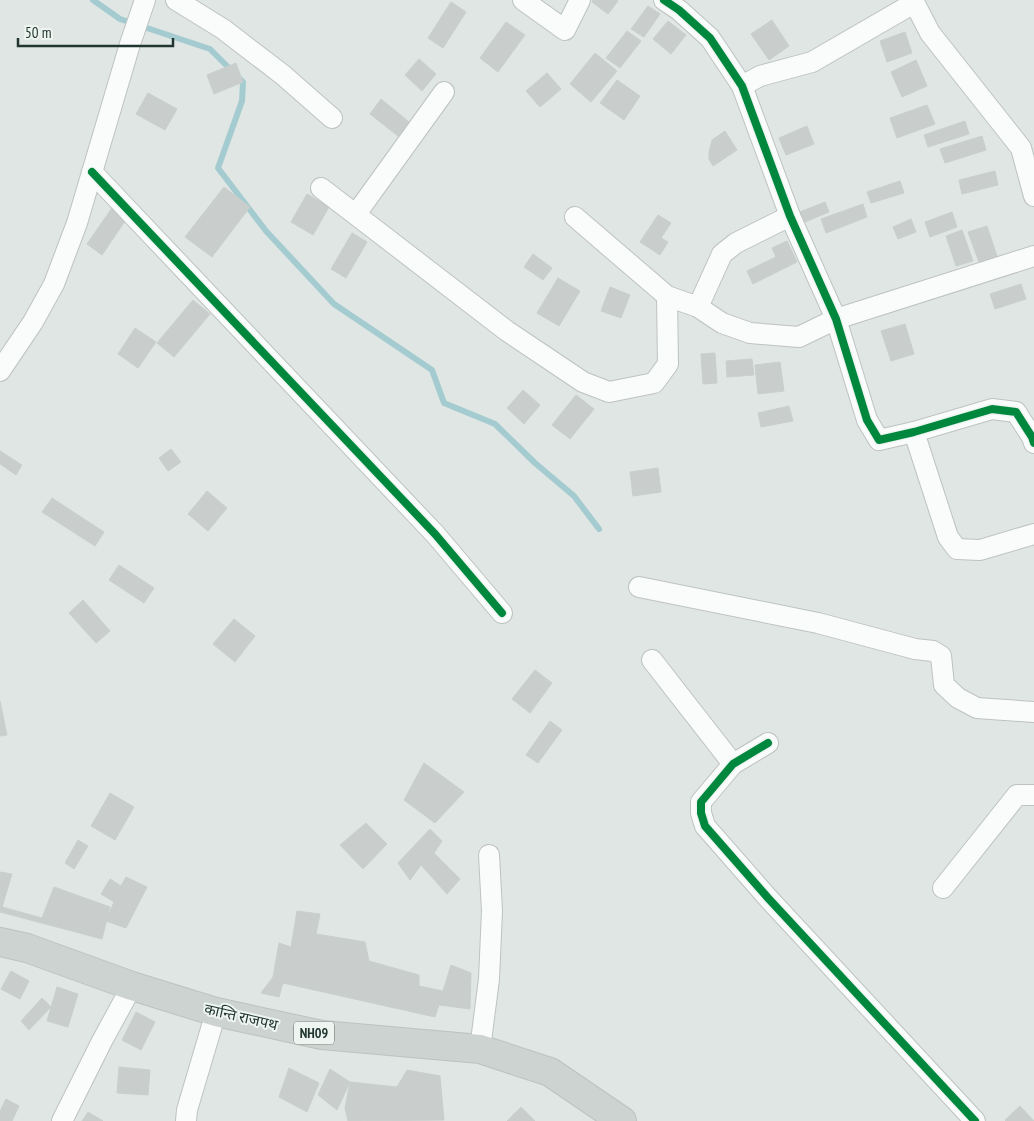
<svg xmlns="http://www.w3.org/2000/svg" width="1034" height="1121" font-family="'PT Sans Narrow','Noto Sans Devanagari',sans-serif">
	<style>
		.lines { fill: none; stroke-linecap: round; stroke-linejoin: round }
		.stream { stroke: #a4ccd0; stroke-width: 6 }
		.building { fill: #c9cecc; stroke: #c9cfcc }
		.street-casing { stroke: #bdc3c0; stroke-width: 22 }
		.primary-casing { stroke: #bbc3c0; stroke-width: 30 }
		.street { stroke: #fafbfb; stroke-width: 20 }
		.primary { stroke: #ccd3d1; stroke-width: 28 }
		.cycleway-casing { stroke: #eef5f1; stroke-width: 11 }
		.cycleway { stroke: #00873e; stroke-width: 8 }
		.labels { text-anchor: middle; stroke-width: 4; stroke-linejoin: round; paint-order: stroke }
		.shield { fill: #eef5f1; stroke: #5e6f6a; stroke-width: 1 }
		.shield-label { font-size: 14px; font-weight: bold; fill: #213630 }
		.street-label { font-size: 15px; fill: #213630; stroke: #eef5f1 }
	</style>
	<rect width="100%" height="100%" fill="#e0e6e3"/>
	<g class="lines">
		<polyline class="stream" points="93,0 120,19 210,49 243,82 242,101 218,168 266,231 334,304 432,370 444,403 495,424 535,463 574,496 599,529"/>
	</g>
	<g class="building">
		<polygon points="593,0 616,0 618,1 608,14 592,2"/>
		<polygon points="451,2 466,12 443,48 428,38"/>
		<polygon points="648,6 660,14 644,37 631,29"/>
		<polygon points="772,20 789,46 769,60 751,34"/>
		<polygon points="668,21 686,35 671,54 653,39"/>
		<polygon points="506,22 525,35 498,72 480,58"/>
		<polygon points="627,31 641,41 620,68 606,58"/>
		<polygon points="905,32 912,53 887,62 880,41"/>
		<polygon points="595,53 617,71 591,102 570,84"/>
		<polygon points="419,59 436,74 422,91 405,75"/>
		<polygon points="916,60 927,86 902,97 891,72"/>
		<polygon points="236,63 243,82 214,94 207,75"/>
		<polygon points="547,73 561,89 540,107 526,91"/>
		<polygon points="617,80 640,96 624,120 600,103"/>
		<polygon points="148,93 177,109 165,130 136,114"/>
		<polygon points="381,99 409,122 398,136 370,114"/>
		<polygon points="927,105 935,124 897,138 890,118"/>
		<polygon points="965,121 969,134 928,147 924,135"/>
		<polygon points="807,126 814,144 786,155 779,138"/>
		<polygon points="725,131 737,150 713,166 709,159 709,152 712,140"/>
		<polygon points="982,136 986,150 945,163 940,149"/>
		<polygon points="995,171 998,185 962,194 959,180"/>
		<polygon points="900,181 904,193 871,203 867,192"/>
		<polygon points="224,187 250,207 212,257 185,237"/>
		<polygon points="307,194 329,207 313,235 291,222"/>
		<polygon points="825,202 829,212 805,222 800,212"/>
		<polygon points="863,204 867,217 826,233 821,219"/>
		<polygon points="112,208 127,218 102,255 87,244"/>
		<polygon points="952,212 957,227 930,237 925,222"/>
		<polygon points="658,215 671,223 661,238 668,242 660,255 640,242"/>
		<polygon points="911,219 916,232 898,239 893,227"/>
		<polygon points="987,226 997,256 979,262 968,232"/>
		<polygon points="962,230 973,261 956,266 946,236"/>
		<polygon points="352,233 367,242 346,278 331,269"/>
		<polygon points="787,241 797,262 753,284 747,271 776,257 772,248"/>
		<polygon points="533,254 552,268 543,280 524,267"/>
		<polygon points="558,278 580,291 559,326 537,313"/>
		<polygon points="1021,284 1026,299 995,309 990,294"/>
		<polygon points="610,287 630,295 621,318 601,311"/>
		<polygon points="193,300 210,314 174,357 157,343"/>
		<polygon points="905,324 914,354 891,361 881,331"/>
		<polygon points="135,328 156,342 138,368 118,354"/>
		<polygon points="715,353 717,383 703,384 701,354"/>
		<polygon points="752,359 754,375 727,377 726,361"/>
		<polygon points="780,362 784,391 758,394 755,365"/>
		<polygon points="523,390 540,405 524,424 507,408"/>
		<polygon points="576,395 594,409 570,439 552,425"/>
		<polygon points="789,406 793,421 761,427 758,413"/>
		<polygon points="171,449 181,462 168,471 159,458"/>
		<polygon points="0,451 22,465 16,475 0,464"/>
		<polygon points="658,468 661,492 633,496 630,472"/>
		<polygon points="207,491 227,508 208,531 188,514"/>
		<polygon points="52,498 104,532 95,546 42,512"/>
		<polygon points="119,565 154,588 144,603 109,580"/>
		<polygon points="83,600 110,631 96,643 69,613"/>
		<polygon points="234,619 255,636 235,662 213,644"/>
		<polygon points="535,670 552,683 530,713 512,699"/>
		<polygon points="0,701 7,735 0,736"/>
		<polygon points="550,721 562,730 538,763 526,755"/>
		<polygon points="424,763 464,792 435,823 404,800"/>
		<polygon points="110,793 134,807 115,840 91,826"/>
		<polygon points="366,823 387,844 363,869 340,845"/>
		<polygon points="430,829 442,841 434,853 460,879 447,894 421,865 410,880 398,863"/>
		<polygon points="78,840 88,846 74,869 65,863"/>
		<polygon points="0,872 12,874 2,907 42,918 54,887 110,907 102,939 0,912"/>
		<polygon points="126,877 147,887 126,928 106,921 114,902 101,894 110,879 121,886"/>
		<polygon points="297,911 320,914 316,934 365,942 369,961 419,975 419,986 443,991 451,965 471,973 470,1009 439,1005 435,1017 283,983 279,997 261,993 273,977 279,943 291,947"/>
		<polygon points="11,971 29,981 20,999 1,989"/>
		<polygon points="57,987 78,994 68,1027 47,1021"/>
		<polygon points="42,998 51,1007 29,1030 21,1021"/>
		<polygon points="136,1012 155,1022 141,1050 122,1040"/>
		<polygon points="119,1067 150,1070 148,1095 117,1093"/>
		<polygon points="289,1068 319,1083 307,1112 279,1097"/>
		<polygon points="330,1069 350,1082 337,1110 318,1095"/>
		<polygon points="407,1070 440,1076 444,1120 348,1121 345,1108 350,1082 397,1087"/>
		<polygon points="6,1099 19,1106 12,1121 0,1121 0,1111"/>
		<polygon points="1020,1106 1034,1121 1006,1121 1005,1120"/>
		<polygon points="521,1107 535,1121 507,1121"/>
		<polygon points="88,1112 103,1121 82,1121"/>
	</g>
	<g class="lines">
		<g class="street-casing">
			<g id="street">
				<polyline points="176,0 223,29 283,75 332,118"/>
				<polyline points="523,0 565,30 580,0"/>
				<polyline points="664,0 679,10 710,38 742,86 790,216 836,319 867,420 879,440 914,432 992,409 1016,412 1032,437 1034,443"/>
				<polyline points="913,0 930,33 1021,148 1034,196"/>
				<polyline points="742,86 760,76 812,62 914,3"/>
				<polyline points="92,172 435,534 502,613"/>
				<polyline points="321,188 507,331 583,382 609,392 654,383 668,364 667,296"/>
				<polyline points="356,214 444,92"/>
				<polyline points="575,217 667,296 698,307 722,323 750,333 799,337 836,319 1034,256"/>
				<polyline points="698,307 722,254 736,243 790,216"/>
				<polyline points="0,371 33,322 54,284 77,223 130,44 145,0"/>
				<polyline points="914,432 948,537 957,549 980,550 1034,534"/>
				<polyline points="639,587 818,623 915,649 933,651 941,656 944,685 958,698 977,708 1034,712"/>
				<polyline points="652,660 733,764"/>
				<polyline points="768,743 733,764 701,802 701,813 705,826 768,898 975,1121"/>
				<polyline points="943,888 1017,795 1034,795"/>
				<polyline points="480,1049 489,979 492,911 489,855"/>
				<polyline points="62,1121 102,1041 132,986"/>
				<polyline points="186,1121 187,1110 216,1012"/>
			</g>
		</g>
		<g class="primary-casing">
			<polyline id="primary" points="0,942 27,948 132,986 216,1012 322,1035 480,1049 550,1072 622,1121"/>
		</g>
		<use href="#street" class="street"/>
		<use href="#primary" class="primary"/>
		<g class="cycleway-casing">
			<g id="cycleway">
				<polyline points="664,0 679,10 710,38 742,86 790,216 836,319 867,420 879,440 914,432 992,409 1016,412 1032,437 1034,443"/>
				<polyline points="92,172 435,534 502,613"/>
				<polyline points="768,743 733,764 701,802 701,813 705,826 768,898 975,1121"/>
			</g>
		</g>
		<use href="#cycleway" class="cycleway"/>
	</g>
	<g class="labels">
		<rect class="shield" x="294" y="1021.5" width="40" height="23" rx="4"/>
		<g class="shield-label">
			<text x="314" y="1038">NH09</text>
		</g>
		<g class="street-label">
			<text transform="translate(241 1017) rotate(13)" y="5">कान्ति राजपथ</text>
		</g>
	</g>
	<path d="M18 38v8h155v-8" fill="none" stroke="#213630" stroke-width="2.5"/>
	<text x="25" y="38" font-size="15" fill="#213630" stroke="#eef5f1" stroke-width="4" paint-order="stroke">50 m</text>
</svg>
